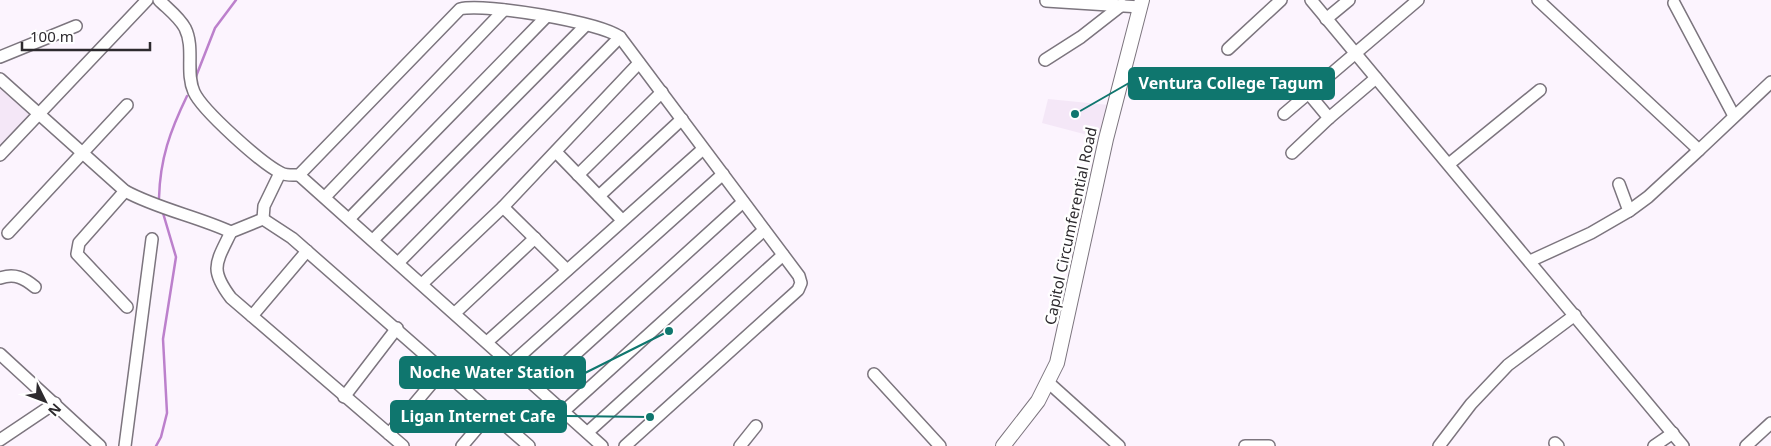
<svg xmlns="http://www.w3.org/2000/svg" width="1771" height="446" font-family="'Noto Sans',sans-serif">
	<style>
		.built { fill: #f4e7f7 }
		.lines { fill: none; stroke-linecap: round; stroke-linejoin: round }
		.stream { stroke: #bc80cc; stroke-width: 2.5 }
		.minor-casing { stroke: #7c757e; stroke-width: 14 }
		.major-casing { stroke: #7c757e; stroke-width: 16 }
		.minor { stroke: #fff; stroke-width: 11 }
		.major { stroke: #fff; stroke-width: 14 }
		.labels { text-anchor: middle; stroke-width: 5; stroke-linejoin: round; paint-order: stroke }
		.street-label { font-size: 15px; fill: #2d2a2e; stroke: #fff }
		.leader { fill: none; stroke: #0f766e; stroke-width: 2 }
		.callout-dot { fill: #0f766e; stroke: #fff; stroke-width: 2 }
		.callout { fill: #0f766e; stroke: #0f766e; stroke-width: 2 }
		.callout-label { font-size: 16px; text-anchor: middle; font-weight: bold; fill: #fff }
	</style>
	<rect width="100%" height="100%" fill="#fcf4fe"/>
	<g class="built">
		<polygon points="0,88 36,114 0,151"/>
		<polygon points="1048,99 1109,105 1099,138 1042,123"/>
	</g>
	<g class="lines">
		<g class="stream">
			<polyline points="195,79 215,28 236,0"/>
			<path d="M159 198C160 159 170 131 187 96"/>
			<polyline points="156,446 161,437 167,413 163,339 176,257 163,213"/>
		</g>
		<g class="minor-casing">
			<g id="minor">
				<path d="M159 0C168 9 179 17 185 28 195 48 185 72 194 92 202 110 262 164 281 173 287 176 293 175 299 175L460 9C486 3 599 22 620 37L799 276 801 283 798 290 625 446"/>
				<polyline points="1311,0 1683,446"/>
				<polyline points="1538,0 1699,150 1771,82"/>
				<polyline points="1046,1 1140,7"/>
				<polyline points="1674,3 1734,116"/>
				<polyline points="1326,19 1349,0"/>
				<polyline points="1228,49 1281,0"/>
				<polyline points="0,57 76,26"/>
				<polyline points="1045,60 1081,37 1122,5"/>
				<path d="M0 79 125 191C158 209 196 216 231 232L263 219"/>
				<polyline points="1309,94 1329,118"/>
				<polyline points="1284,114 1418,0"/>
				<polyline points="556,152 622,220"/>
				<polyline points="1292,153 1329,118 1376,78"/>
				<polyline points="0,155 147,0"/>
				<polyline points="1449,164 1540,90"/>
				<polyline points="299,175 602,446"/>
				<polyline points="578,175 662,92"/>
				<polyline points="125,191 79,243 77,254 127,307"/>
				<polyline points="599,196 682,119"/>
				<polyline points="325,197 504,10"/>
				<polyline points="503,207 567,270"/>
				<polyline points="1629,211 1648,197 1699,150"/>
				<polyline points="263,219 292,238 529,446"/>
				<polyline points="263,219 264,206 280,173"/>
				<polyline points="349,219 546,17"/>
				<path d="M231 232C216 263 209 269 231 298L403 446"/>
				<polyline points="8,233 127,105"/>
				<polyline points="373,240 586,25"/>
				<polyline points="1530,261 1591,233 1629,211 1619,184"/>
				<polyline points="399,262 620,37"/>
				<path d="M0 278C15 273 24 278 35 287"/>
				<polyline points="423,283 503,207 639,63"/>
				<polyline points="455,313 535,238"/>
				<polyline points="252,316 307,251"/>
				<polyline points="487,342 703,149"/>
				<polyline points="0,354 100,446"/>
				<polyline points="511,364 723,174"/>
				<polyline points="874,374 940,446"/>
				<polyline points="1049,383 1119,446"/>
				<polyline points="538,388 743,202"/>
				<polyline points="344,397 397,328"/>
				<polyline points="564,411 764,230"/>
				<polyline points="588,432 783,255"/>
				<polyline points="389,434 443,370"/>
				<polyline points="0,440 55,403"/>
				<polyline points="1555,443 1558,446"/>
				<polyline points="125,446 152,239"/>
				<polyline points="462,446 491,412"/>
				<polyline points="740,446 756,426"/>
				<polyline points="1245,446 1269,446"/>
				<polyline points="1439,446 1471,404 1508,365 1575,315"/>
				<polyline points="1654,446 1673,433"/>
				<polyline points="1746,446 1771,423"/>
			</g>
		</g>
		<g class="major-casing">
			<polyline id="major" points="1003,446 1038,401 1057,363 1106,139 1142,0"/>
		</g>
		<use href="#minor" class="minor"/>
		<use href="#major" class="major"/>
	</g>
	<g class="labels">
		<g class="street-label">
			<text transform="translate(1071 226) rotate(-78)" y="5">Capitol Circumferential Road</text>
		</g>
	</g>
	<path class="leader" d="M1075 114L1129 83M669 331L585 373M650 417L566 416"/>
	<g class="callout-dot">
		<circle cx="1075" cy="114" r="5"/>
		<circle cx="669" cy="331" r="5"/>
		<circle cx="650" cy="417" r="5"/>
	</g>
	<g class="callout">
		<rect x="1129" y="68" width="205" height="31" rx="5"/>
		<rect x="400" y="357" width="185" height="31" rx="5"/>
		<rect x="391" y="401" width="175" height="31" rx="5"/>
	</g>
	<g class="callout-label">
		<text x="1231" y="89">Ventura College Tagum</text>
		<text x="492" y="378">Noche Water Station</text>
		<text x="478" y="422">Ligan Internet Cafe</text>
	</g>
	<g transform="translate(45 401) rotate(132)" stroke="#ffffff" stroke-width="4" paint-order="stroke">
	<path d="M0-4L9 19L0 12L-9 19Z" fill="#2d2a2e"/>
	<text y="-8" font-size="14" font-weight="bold" text-anchor="middle" fill="#2d2a2e">N</text>
	</g>
	<path d="M22 42v8h128v-8" fill="none" stroke="#2d2a2e" stroke-width="2.5"/>
	<text x="30" y="42" font-size="15" fill="#2d2a2e" stroke="#ffffff" stroke-width="4" paint-order="stroke">100 m</text>
</svg>
